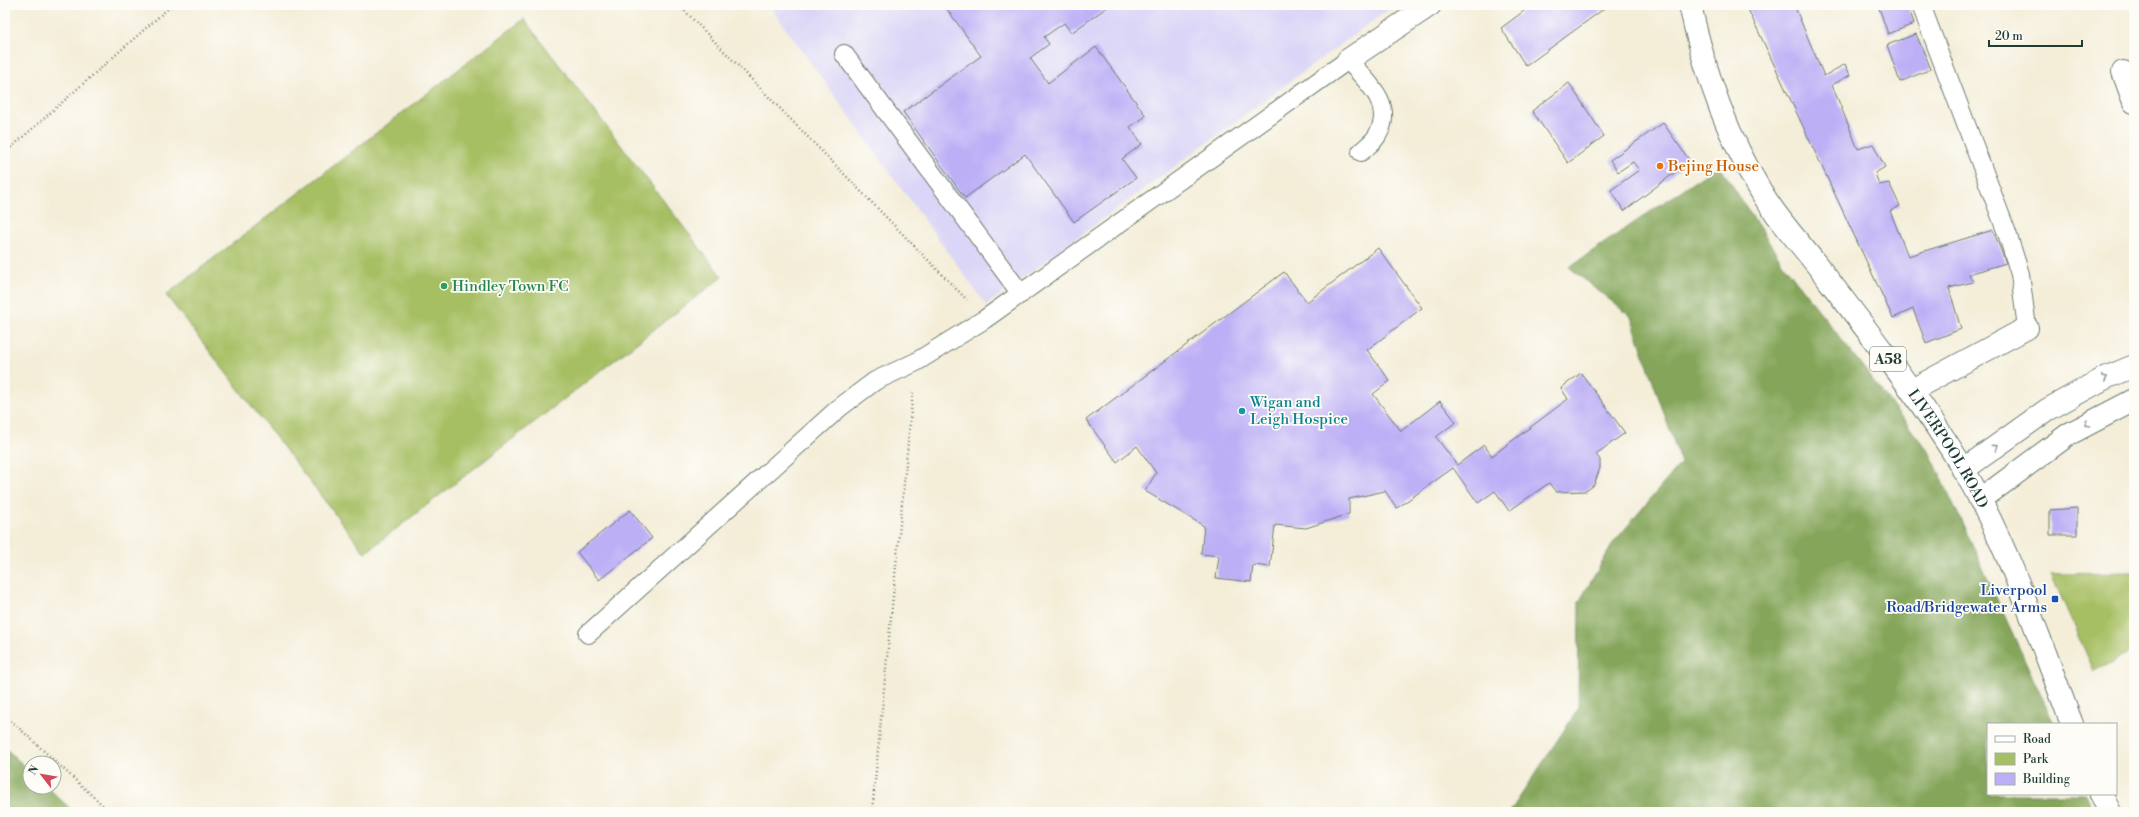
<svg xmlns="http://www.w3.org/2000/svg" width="2139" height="817" font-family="'Libre Bodoni',serif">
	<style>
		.built { fill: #dbd6f7 }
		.green { fill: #a7bf64; stroke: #637e4c }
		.forest { fill: #85a65a; stroke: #527247 }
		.building { fill: #bdaff6 }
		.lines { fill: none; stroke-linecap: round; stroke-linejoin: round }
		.service-casing { stroke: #6a7b6e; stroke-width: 20 }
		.minor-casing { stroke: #6a7b6e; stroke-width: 24 }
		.primary-casing { stroke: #6a7b6e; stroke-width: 24 }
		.path { stroke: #6a7b6e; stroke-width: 2.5; stroke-dasharray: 1 3; stroke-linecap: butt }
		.service { stroke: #fff; stroke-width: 18 }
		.minor { stroke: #fff; stroke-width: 22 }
		.primary { stroke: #fff; stroke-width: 22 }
		.oneway { stroke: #8f9e9a }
		.food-dot { fill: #e8710a; stroke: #fdfcf7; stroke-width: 1.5 }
		.leisure-dot { fill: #2e9e5b; stroke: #fdfcf7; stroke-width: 1.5 }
		.culture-dot { fill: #0f9aa8; stroke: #fdfcf7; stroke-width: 1.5 }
		.transit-dot { fill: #1a4fb4; stroke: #fdfcf7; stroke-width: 1.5 }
		.labels { text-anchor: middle; stroke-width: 3.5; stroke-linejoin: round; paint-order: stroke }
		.shield { fill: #fdfcf7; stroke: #62766e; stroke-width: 1 }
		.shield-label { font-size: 14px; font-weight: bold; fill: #1f3d34 }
		.food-label { font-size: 15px; fill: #c56008; stroke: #fdfcf7; text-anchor: start }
		.leisure-label { font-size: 15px; fill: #27864d; stroke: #fdfcf7; text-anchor: start }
		.culture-label { font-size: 15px; fill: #0d838f; stroke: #fdfcf7; text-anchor: start }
		.street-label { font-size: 15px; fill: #1f3d34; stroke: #fdfcf7 }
		.transit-label { font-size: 15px; fill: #164399; stroke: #fdfcf7; text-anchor: end }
	</style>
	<rect width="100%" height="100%" fill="#fdfcf7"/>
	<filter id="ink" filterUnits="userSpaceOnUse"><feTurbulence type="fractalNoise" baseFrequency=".025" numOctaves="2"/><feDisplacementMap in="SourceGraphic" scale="8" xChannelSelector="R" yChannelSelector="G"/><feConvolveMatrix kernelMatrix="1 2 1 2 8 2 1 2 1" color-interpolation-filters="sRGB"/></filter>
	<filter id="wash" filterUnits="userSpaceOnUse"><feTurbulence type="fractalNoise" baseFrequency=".012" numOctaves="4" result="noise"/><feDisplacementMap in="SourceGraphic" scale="16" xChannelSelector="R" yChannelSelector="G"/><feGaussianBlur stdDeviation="0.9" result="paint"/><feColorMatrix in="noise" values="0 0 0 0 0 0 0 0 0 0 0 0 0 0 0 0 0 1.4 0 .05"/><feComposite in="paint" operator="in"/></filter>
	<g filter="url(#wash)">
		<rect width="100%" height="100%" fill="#f4eed9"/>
		<polygon class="built" points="769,5 1393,5 1393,6 986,305"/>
		<g class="green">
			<polygon points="524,19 722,277 365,553 166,295"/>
			<polygon points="2134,573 2134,651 2094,671 2051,574"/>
		</g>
		<g class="forest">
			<polygon points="1719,165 1783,264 1931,455 2054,724 1988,724 1988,794 2086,794 2094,812 1510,812 1578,709 1579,602 1614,542 1681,463 1631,317 1569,267"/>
			<polygon points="5,748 30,771 30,787 47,787 74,812 5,812"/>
		</g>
		<g id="blocks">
			<g class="building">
				<polygon points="944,5 1110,5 1071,33 1064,23 1044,37 1049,44 1030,58 1048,83 1096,47 1146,116 1130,127 1142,144 1122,159 1136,178 1074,222 1025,154 965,198 903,112 981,56"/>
				<polygon points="1532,5 1609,5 1526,66 1501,28"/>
				<polygon points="1746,5 1794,5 1824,76 1845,64 1850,75 1832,85 1858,149 1873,144 1885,167 1875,173 1879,185 1889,183 1900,206 1890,211 1908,256 1993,230 2006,263 1969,274 1973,282 1949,288 1961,329 1926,343 1913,309 1893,318"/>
				<polygon points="1887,5 1908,5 1914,24 1888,34 1879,8"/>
				<polygon points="1916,34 1931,69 1900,82 1887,45"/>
				<polygon points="1569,83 1604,136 1568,163 1532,111"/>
				<polygon points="1663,123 1690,161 1624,211 1611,190 1639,170 1633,162 1618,172 1610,160"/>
				<polygon points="1378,248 1422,308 1367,350 1390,381 1373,394 1401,431 1440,401 1456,422 1436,437 1457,465 1484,445 1492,456 1568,399 1561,388 1581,373 1625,433 1596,454 1600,460 1600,468 1594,485 1586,491 1556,492 1549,483 1509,511 1495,491 1478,503 1453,468 1397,508 1385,491 1349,499 1349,514 1306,528 1275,525 1270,567 1253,565 1251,582 1216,578 1219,556 1201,554 1204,526 1145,491 1156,473 1137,446 1117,462 1086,420 1284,272 1307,302"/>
				<polygon points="2077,508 2077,535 2050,535 2050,510"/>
				<polygon points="630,510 652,538 599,580 577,552"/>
			</g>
		</g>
	</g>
	<g filter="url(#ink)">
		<use href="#blocks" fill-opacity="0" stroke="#6a7b6e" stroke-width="1"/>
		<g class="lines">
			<g class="service-casing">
				<g id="service">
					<polyline points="1921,5 2007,233 2020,274 2027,328"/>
					<polyline points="844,54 1021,294"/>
					<path d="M588 634 839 408 875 381 916 362 985 319 1348 60C1366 81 1395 104 1378 134 1375 141 1366 147 1361 152"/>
				</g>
			</g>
			<g class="minor-casing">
				<g id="minor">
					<polyline points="1348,60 1430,5"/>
					<polyline points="2123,72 2134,102"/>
					<polyline points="1912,390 2027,328"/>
					<polyline points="1963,470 2047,410 2105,378 2134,366"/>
					<polyline points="1980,500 2069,434 2134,400"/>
				</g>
			</g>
			<g class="primary-casing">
				<g id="primary">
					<path id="s1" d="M1690 5C1704 70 1727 136 1762 193 1778 220 1801 244 1820 269 1870 334 1921 399 1964 470 2010 549 2039 639 2072 724"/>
					<polyline points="2101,794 2110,812"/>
				</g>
			</g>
			<g class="path">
				<polyline points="679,5 967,300"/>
				<polyline points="5,153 172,5"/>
				<polyline points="5,715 110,812"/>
				<polyline points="872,812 913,391"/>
			</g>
			<use href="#service" class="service"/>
			<use href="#minor" class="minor"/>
			<use href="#primary" class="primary"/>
		</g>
		<defs><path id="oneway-chevron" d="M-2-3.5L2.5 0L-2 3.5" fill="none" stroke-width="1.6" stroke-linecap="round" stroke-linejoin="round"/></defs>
		<g class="oneway">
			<use href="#oneway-chevron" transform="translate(2105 378) rotate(-25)"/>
			<use href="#oneway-chevron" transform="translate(2087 424) rotate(150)"/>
			<use href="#oneway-chevron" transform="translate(1995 447) rotate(-36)"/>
		</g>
	</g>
	<circle class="food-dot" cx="1660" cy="166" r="4"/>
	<circle class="leisure-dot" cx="444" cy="286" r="4"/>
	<circle class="culture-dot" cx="1242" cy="411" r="4"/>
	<rect class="transit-dot" x="2051" y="595" width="8" height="8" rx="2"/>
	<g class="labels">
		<rect class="shield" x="1870" y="347" width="36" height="24" rx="3"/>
		<g class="shield-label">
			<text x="1888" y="364">A58</text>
		</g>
		<g class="food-label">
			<text x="1668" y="171">Bejing House</text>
		</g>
		<g class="leisure-label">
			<text x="452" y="291">Hindley Town FC</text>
		</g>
		<g class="culture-label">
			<text x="1250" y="407">Wigan and<tspan x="1250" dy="17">Leigh Hospice</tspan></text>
		</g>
		<g class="street-label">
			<text dy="5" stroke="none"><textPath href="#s1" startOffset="519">LIVERPOOL ROAD</textPath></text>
		</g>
		<g class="transit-label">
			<text x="2047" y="595">Liverpool<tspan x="2047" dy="17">Road/Bridgewater Arms</tspan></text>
		</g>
	</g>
	<rect width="2139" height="817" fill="none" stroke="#fdfcf7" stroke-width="20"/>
	<rect x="1987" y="723" width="130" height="72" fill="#fdfcf7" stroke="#a4b0a9"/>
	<rect x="1995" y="736" width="20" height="6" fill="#ffffff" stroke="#a4b0a9"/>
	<text x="2023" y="743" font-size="12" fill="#1f3d34">Road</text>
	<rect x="1995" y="753" width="20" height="12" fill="#a7bf64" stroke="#a4b0a9"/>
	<text x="2023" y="763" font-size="12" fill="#1f3d34">Park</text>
	<rect x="1995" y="773" width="20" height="12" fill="#bdaff6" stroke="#a4b0a9"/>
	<text x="2023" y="783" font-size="12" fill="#1f3d34">Building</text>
	<g transform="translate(42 775) rotate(301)"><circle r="19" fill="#fdfcf7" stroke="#a4b0a9"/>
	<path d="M0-3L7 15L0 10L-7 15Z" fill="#d1495b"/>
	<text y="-6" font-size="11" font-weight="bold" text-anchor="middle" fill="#1f3d34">N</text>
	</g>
	<path d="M1989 40v6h93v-6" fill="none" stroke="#1f3d34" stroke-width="2"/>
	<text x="1995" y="40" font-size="12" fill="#1f3d34" stroke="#fdfcf7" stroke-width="3" paint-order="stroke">20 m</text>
</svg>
